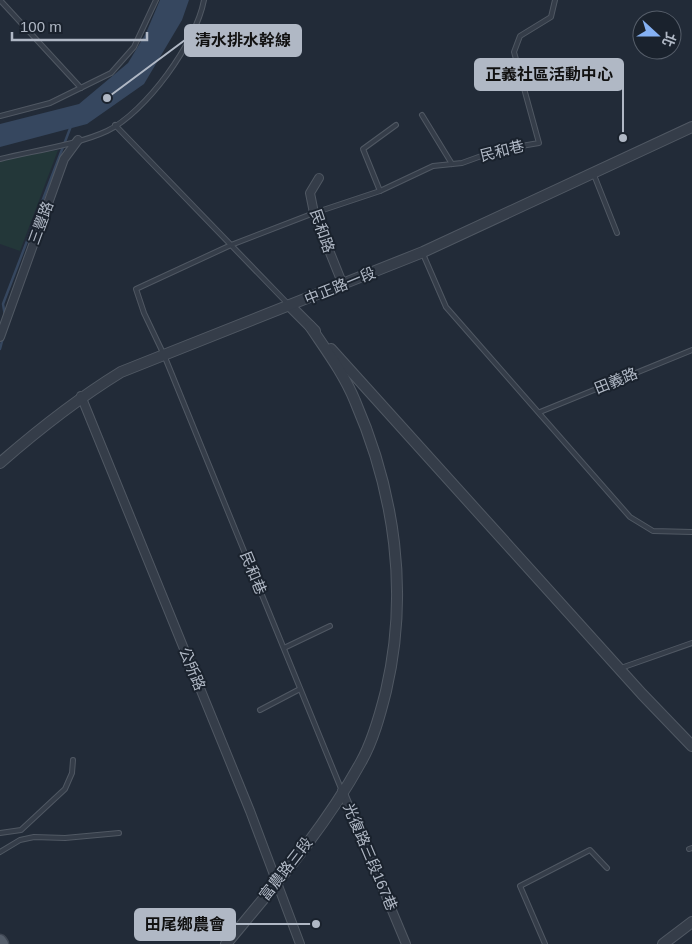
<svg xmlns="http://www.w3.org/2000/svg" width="692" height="944" font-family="Helvetica,'Noto Sans TC',sans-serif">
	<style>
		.green { fill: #233739 }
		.water { fill: #36475f }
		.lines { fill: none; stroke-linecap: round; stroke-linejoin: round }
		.stream { stroke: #36475f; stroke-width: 2.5 }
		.service-casing { stroke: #505863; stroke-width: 6 }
		.minor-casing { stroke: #505863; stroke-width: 10 }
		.tertiary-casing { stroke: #505863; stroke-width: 12 }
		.primary-casing { stroke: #3e4652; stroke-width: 15 }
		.service { stroke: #353d49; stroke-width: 4 }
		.minor { stroke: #353d49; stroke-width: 8 }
		.tertiary { stroke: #353d49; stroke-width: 10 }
		.primary { stroke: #535c69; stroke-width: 12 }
		.labels { text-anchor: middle; stroke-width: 4; stroke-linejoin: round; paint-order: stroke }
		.street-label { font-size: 15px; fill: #b0b8c5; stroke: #1a222d }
		.leader { fill: none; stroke: #b0b8c5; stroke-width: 2 }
		.callout-dot { fill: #b0b8c5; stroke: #1a222d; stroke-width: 2 }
		.callout { fill: #b0b8c5; stroke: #b0b8c5; stroke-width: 2 }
		.callout-label { font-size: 16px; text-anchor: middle; font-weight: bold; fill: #111 }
	</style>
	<rect width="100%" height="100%" fill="#222b38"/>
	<polygon class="green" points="58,150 20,251 0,244 0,160"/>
	<polygon class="water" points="160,0 189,0 182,20 144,84 87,124 0,147 0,124 79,104 128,63 146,33"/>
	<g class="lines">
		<g class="stream">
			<polyline points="5,316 3,304 71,126"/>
			<polyline points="0,349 6,326"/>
		</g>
		<g class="service-casing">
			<g id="service">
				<polyline points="0,0 81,88"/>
				<polyline points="422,115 452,164"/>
				<polyline points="0,116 50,103 111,73 134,47 156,0"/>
				<polyline points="115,125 289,305"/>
				<path d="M0 159C32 151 77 145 107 131 146 112 196 43 204 0"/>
				<polyline points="594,175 617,233"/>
				<polyline points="380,191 363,149 396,125"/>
				<polyline points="423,254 446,307 630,517 653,531 692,532"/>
				<polyline points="540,412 692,350"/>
				<polyline points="284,648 330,626"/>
				<polyline points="621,668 692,643"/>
				<polyline points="260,710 300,689"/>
				<polyline points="342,791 164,355 144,313 136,289 231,245 314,213 380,191 433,166 462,163 498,150 539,143 514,52 520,36 551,17 555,0"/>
				<polyline points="0,833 21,830 65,789 72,773 73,760"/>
				<polyline points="689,849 692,848"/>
				<polyline points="0,852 20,840 34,837 65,838 119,833"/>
				<polyline points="545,944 520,886 590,850 607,868"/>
			</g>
		</g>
		<g class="minor-casing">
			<g id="minor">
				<polyline points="319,178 310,193 314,213 343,285"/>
				<polyline points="0,337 64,159 78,140"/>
				<polyline points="81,396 250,811 300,944"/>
				<polyline points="342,791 406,944"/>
			</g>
		</g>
		<g class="tertiary-casing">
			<g id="tertiary">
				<polyline points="290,306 315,331"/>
				<polyline points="331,349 642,694 692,746"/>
				<path d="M0 463C39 429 77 399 121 372L423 252 692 127"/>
				<path d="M226 944C274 886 325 828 361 762 373 741 380 715 386 691 409 593 395 493 355 401 344 374 326 350 310 326"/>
				<polyline points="663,944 692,922"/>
			</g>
		</g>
		<g class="primary-casing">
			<polyline id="primary" points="0,941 2,944"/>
		</g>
		<use href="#service" class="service"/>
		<use href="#minor" class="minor"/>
		<use href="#tertiary" class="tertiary"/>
		<use href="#primary" class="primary"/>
	</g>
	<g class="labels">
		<g class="street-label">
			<text transform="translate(502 151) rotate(-14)" y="5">民和巷</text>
			<text transform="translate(41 223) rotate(-70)" y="5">三豐路</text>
			<text transform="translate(322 231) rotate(71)" y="5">民和路</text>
			<text transform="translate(340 286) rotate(-22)" y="5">中正路一段</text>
			<text transform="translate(616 381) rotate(-22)" y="5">田義路</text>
			<text transform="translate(253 573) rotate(68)" y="5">民和巷</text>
			<text transform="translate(192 669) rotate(68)" y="5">公所路</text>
			<text transform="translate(370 857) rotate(67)" y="5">光復路三段167巷</text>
			<text transform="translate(286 869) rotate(-52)" y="5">富農路三段</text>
		</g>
	</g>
	<path class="leader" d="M107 98L185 40M623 138L623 75M316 924L235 924"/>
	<g class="callout-dot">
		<circle cx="107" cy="98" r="5"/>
		<circle cx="623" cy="138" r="5"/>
		<circle cx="316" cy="924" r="5"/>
	</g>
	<g class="callout">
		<rect x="185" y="25" width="116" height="31" rx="5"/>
		<rect x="475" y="59" width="148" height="31" rx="5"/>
		<rect x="135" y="909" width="100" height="31" rx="5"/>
	</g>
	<g class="callout-label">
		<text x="243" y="46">清水排水幹線</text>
		<text x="549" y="80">正義社區活動中心</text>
		<text x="185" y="930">田尾鄉農會</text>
	</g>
	<g transform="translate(657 35) rotate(111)"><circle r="24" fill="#1a222d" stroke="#565e6a"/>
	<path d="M0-4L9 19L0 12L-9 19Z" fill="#85b1f4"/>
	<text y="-8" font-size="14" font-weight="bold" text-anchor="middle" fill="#b0b8c5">北</text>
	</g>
	<path d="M12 32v8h135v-8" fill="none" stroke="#b0b8c5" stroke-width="2.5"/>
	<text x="20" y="32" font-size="15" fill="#b0b8c5" stroke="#1a222d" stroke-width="4" paint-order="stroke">100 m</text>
</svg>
